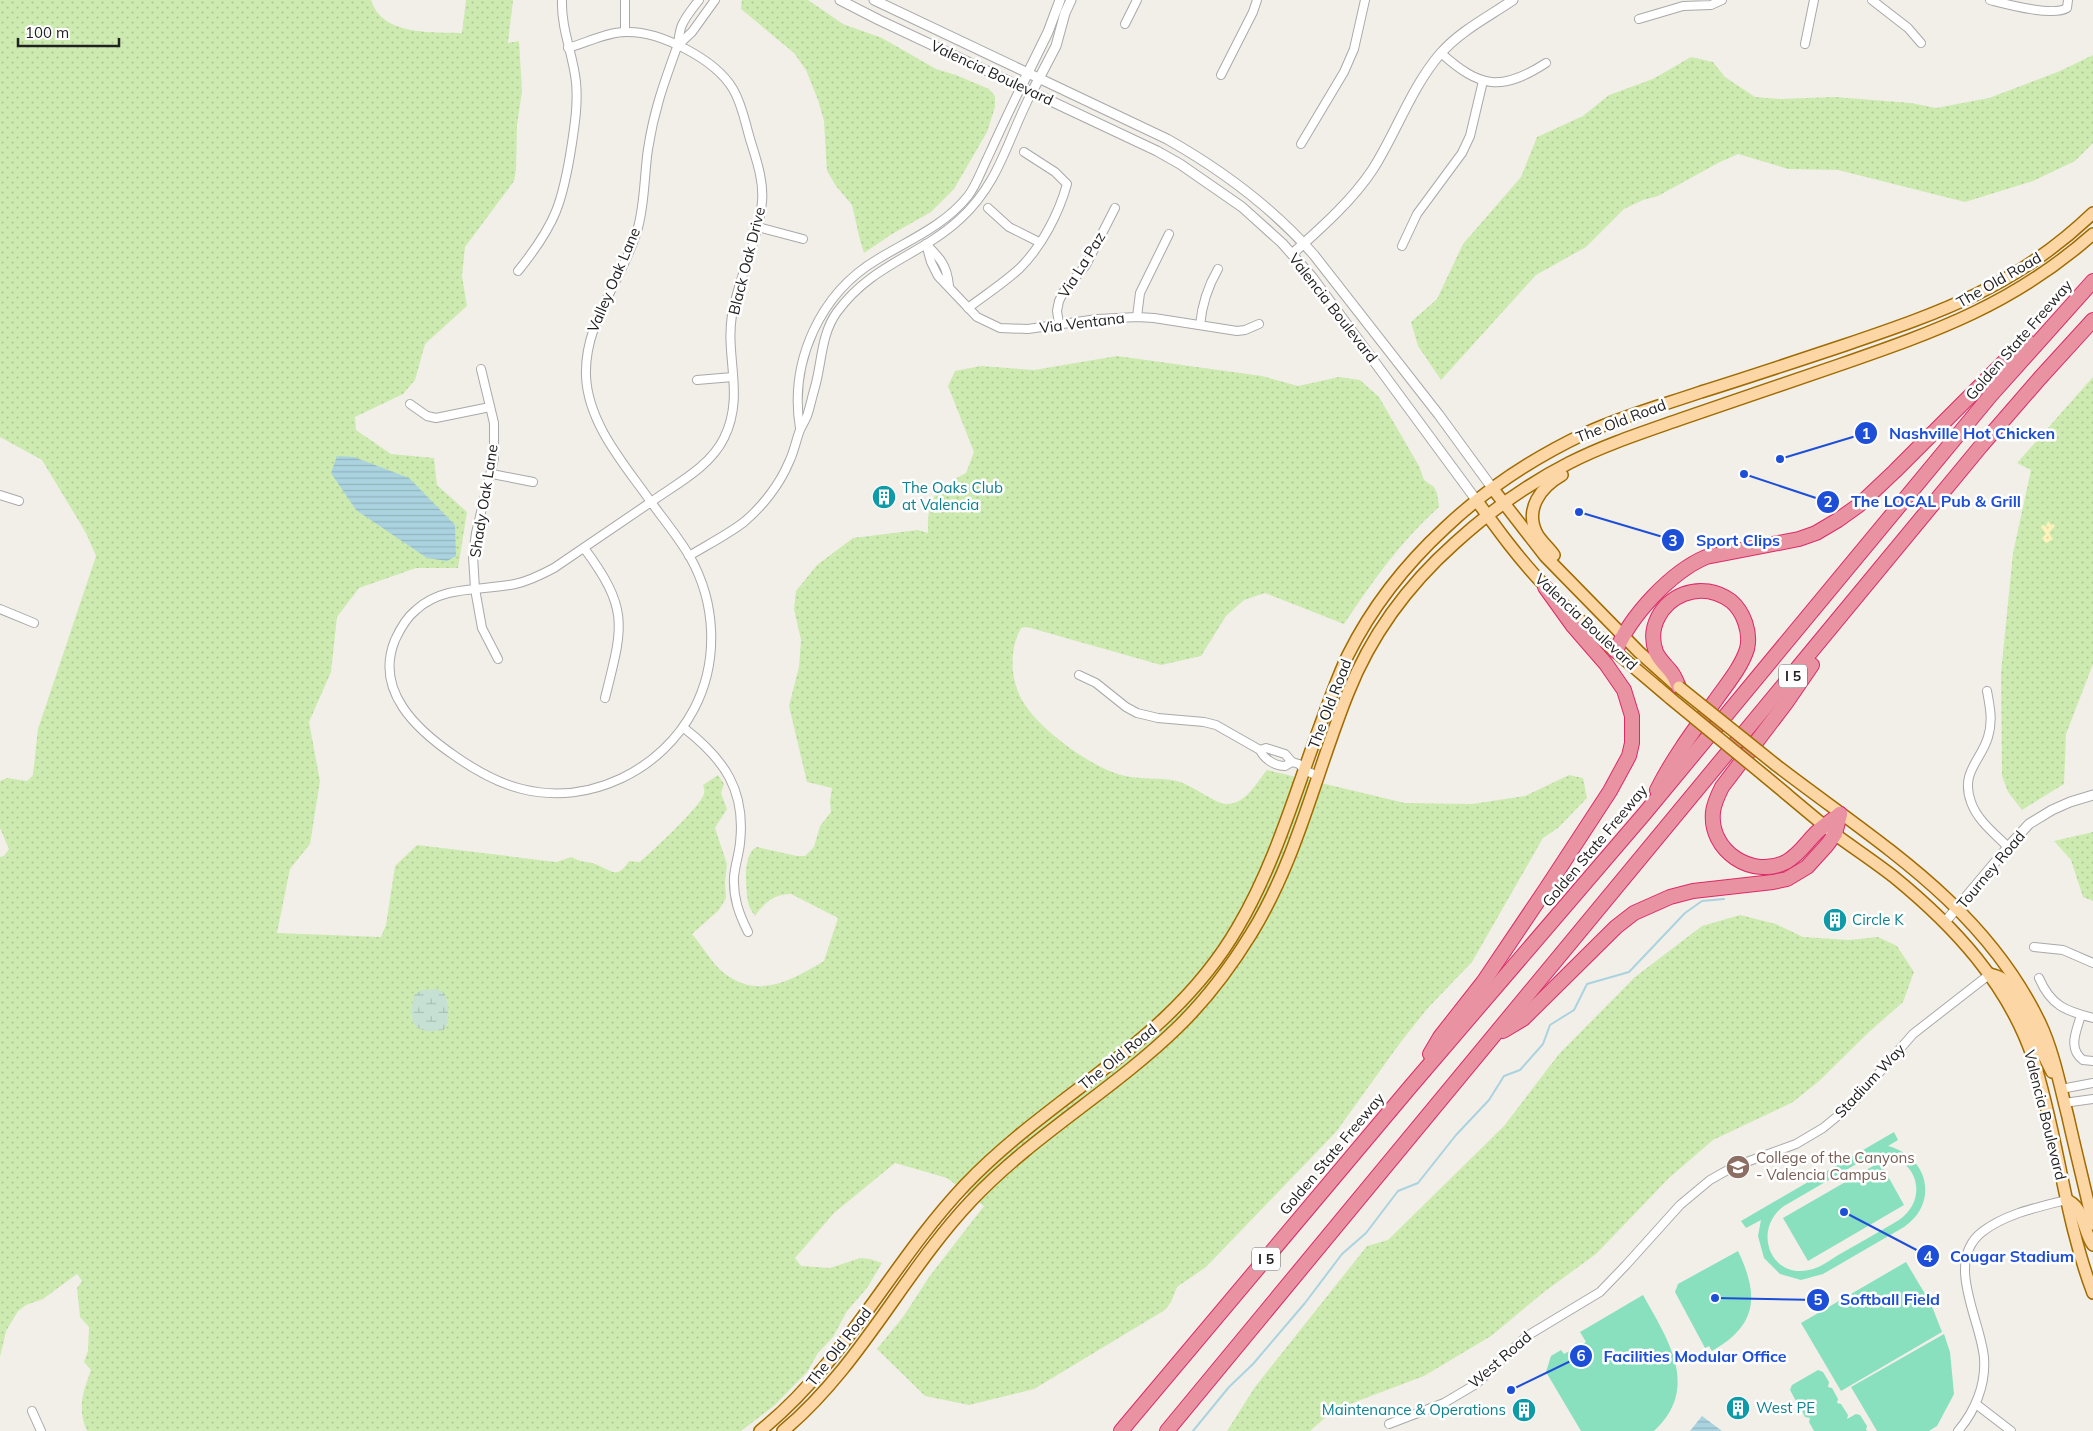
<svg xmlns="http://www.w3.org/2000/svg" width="2093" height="1431" font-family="Mulish,sans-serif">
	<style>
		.grass { fill: url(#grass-dots) }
		.wetland { fill: url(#wetland-marsh) }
		.sand { fill: url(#sand-dots) }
		.pitch { fill: #88e0be; fill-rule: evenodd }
		.water { fill: url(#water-rules) }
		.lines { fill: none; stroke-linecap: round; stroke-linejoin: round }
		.stream { stroke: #aad3df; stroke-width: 2 }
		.minor-casing { stroke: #a9a9a9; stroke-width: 10 }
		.tertiary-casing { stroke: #a9a9a9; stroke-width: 11 }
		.primary-casing { stroke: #a06b00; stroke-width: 14 }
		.motorway-casing { stroke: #dc2a67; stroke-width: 16 }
		.minor { stroke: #fff; stroke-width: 8 }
		.tertiary { stroke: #fff; stroke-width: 9 }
		.primary { stroke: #fcd6a4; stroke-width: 11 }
		.motorway { stroke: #e892a2; stroke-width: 14 }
		.primary-bridge-casing { stroke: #a06b00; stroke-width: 14; stroke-linecap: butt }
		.primary-bridge { stroke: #fcd6a4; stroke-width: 11 }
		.labels { text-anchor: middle; stroke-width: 5; stroke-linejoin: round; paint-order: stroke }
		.shield { fill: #fff; stroke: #646464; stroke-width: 1 }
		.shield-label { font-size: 14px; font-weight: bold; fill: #222 }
		.street-label { font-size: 15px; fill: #222; stroke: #fff }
		.culture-label { font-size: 15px; fill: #0d838f; stroke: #fff; text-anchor: start }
		.education-label { font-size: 15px; fill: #785e54; stroke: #fff; text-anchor: start }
		.leader { fill: none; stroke: #1d4ed8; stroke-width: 2 }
		.callout-dot { fill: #1d4ed8; stroke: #fff; stroke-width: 2 }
		.mark-label { font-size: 15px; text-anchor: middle; font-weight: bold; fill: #fff }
		.callout-label { font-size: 16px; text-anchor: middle; font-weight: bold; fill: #1d4ed8; stroke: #fff; stroke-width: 5; stroke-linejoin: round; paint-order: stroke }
	</style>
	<defs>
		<pattern id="grass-dots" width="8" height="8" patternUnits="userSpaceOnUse" patternTransform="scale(1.25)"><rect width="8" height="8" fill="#cdebb0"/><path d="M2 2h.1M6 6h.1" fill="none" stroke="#b0c997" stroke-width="1.8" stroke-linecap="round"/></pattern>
		<pattern id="wetland-marsh" width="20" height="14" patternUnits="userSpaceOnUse" patternTransform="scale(1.25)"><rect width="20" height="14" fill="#c6e0d4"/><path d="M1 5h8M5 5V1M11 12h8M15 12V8" fill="none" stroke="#aac0b6"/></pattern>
		<pattern id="sand-dots" width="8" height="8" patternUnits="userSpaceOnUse" patternTransform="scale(1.25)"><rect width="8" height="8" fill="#fff1ba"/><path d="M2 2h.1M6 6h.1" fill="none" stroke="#dacea0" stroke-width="1.8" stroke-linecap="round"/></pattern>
		<pattern id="water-rules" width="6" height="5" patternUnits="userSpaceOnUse" patternTransform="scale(1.25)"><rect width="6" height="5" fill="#aad3df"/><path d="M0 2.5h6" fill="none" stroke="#92b5bf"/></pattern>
	</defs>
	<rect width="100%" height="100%" fill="#f2efe9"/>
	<g class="grass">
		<path d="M0 0H371C382 36 432 32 462 33L466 0H513L508 43 519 41 522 91 517 125 516 170 514 181 465 247 462 276 467 306 425 344 415 380 403 394 355 417 356 430 391 454 434 458 437 485 467 512 458 568H416L359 588 337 617 331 672 309 722 320 781 310 844 290 869 277 933 381 937 386 925 395 866 417 845 556 862 572 857C579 862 584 861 592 863 610 868 616 882 629 861L640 862C651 852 703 805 704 793 705 790 704 788 703 785L718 775 724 784 721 793 727 809 715 828 727 864 725 882 726 898 719 910 692 934C702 946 712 963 724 973 758 1000 792 980 824 961L838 918 791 894C774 894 764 903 755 916 752 912 749 907 748 902 746 889 742 853 757 847L797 856H805L814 847 820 826 831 812 830 801 832 788 807 782 789 706 799 667 801 640 794 609 796 591 817 565 853 538 918 530 928 533C927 497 935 490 966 473L974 452 948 386 955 371 981 366 1034 370 1117 356 1262 376 1298 386 1339 377 1360 380 1379 397 1419 466 1424 480 1434 487 1437 493 1439 507C1401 541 1372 582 1344 624L1265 593 1244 600 1226 616 1201 656 1161 665 1027 627 1021 628C1010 648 1010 673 1019 694 1032 725 1089 766 1121 775 1139 780 1159 777 1177 781 1190 784 1215 803 1225 804 1246 805 1256 783 1267 770L1405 803 1472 804 1525 796 1569 775 1583 778 1587 798 1558 828 1543 838 1472 962 1427 1009 1400 1043 1336 1132 1206 1267 1177 1287 1171 1302 1165 1310 1034 1389 969 1405 925 1396 877 1349 903 1317 929 1277 984 1206 947 1178 895 1163 834 1213 795 1258 801 1266 830 1268 860 1258 870 1259 882 1263 867 1288 847 1311 833 1337 818 1353 807 1372 775 1405 741 1431H87C77 1409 83 1391 91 1370L84 1362 88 1351 89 1327 80 1317 77 1288 82 1281 77 1274 43 1299 26 1305 18 1311 6 1331 0 1357V857L4 856 9 849 0 828V781L7 778 27 781 33 775 38 729 96 556 86 533 42 460 0 437Z"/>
		<polygon points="742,0 808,0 843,24 882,38 936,69 956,75 989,89 995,96 995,107 987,132 954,189 931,212 892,234 864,253 860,240 852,205 836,186 827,171 824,121 818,100 806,70 794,53 741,9"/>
		<polygon points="2093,55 2093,143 2075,161 2033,181 1965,202 1838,170 1788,169 1738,154 1718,163 1658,196 1643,200 1624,209 1586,247 1536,275 1441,380 1418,346 1411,322 1437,299 1463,244 1521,177 1537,137 1583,116 1609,95 1653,79 1691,57 1713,62 1725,77 1755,97 1780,99 1835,97 1911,103 1936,108 1989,98 2060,71"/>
		<polygon points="2093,377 2093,664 2066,734 2064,784 2022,810 2008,792 2002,776 2001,673 2013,553 2031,470 2017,463"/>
		<polygon points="2093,832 2093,901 2083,897 2071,860 2054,841"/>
		<polygon points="1740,915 1776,924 1803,937 1849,940 1878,937 1897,946 1914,972 1903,1002 1869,1032 1819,1081 1793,1102 1713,1140 1669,1178 1596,1254 1544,1292 1491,1336 1424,1376 1334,1410 1310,1431 1227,1431 1255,1387 1367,1246 1388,1240 1504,1126 1559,1054 1635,977 1702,926"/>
	</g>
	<path class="wetland" d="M437 989 445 994C448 1005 451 1020 444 1030 413 1035 408 1024 414 995L422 990Z"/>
	<polygon class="sand" points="2048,521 2051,525 2053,524 2055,526 2049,533 2053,539 2046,543 2042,538 2046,534 2041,527 2043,525 2046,527"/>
	<g class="pitch">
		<path d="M1894 1132 1898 1140 1888 1146C1929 1157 1939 1203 1904 1227L1823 1274 1801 1280 1780 1274 1764 1258 1758 1236 1761 1220 1746 1228 1741 1221ZM1882 1155C1918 1158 1929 1199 1899 1220 1880 1231 1860 1243 1840 1254 1830 1260 1820 1268 1809 1270 1770 1279 1752 1229 1784 1206L1865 1159Z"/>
		<polygon points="1880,1162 1904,1205 1808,1261 1783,1218"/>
		<path d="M1738 1251C1759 1295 1758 1325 1712 1351L1709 1346 1705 1348 1675 1292 1678 1284Z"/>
		<polygon points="1906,1262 1931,1304 1942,1332 1841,1391 1801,1323"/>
		<path d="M1643 1295C1668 1340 1701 1388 1654 1431H1581L1546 1372 1551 1356 1561 1350 1564 1354 1586 1342 1580 1332Z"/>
		<polygon points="1944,1334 1950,1352 1954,1394 1937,1426 1929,1431 1877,1431 1851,1387"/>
		<polygon points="1818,1370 1823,1372 1829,1382 1828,1387 1832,1388 1838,1399 1837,1403 1841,1404 1848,1415 1847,1419 1856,1414 1860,1415 1867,1426 1866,1430 1868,1431 1814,1431 1809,1422 1810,1418 1805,1417 1800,1406 1801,1402 1796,1401 1790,1390 1792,1385"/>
	</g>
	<g class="water">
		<polygon points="337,456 354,457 409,478 455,525 456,556 447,561 427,558 356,510 331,473"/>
		<polygon points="1702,1416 1722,1431 1690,1431"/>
	</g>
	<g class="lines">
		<polyline class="stream" points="1193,1431 1229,1387 1253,1364 1305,1303 1342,1254 1366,1233 1398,1191 1418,1183 1456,1135 1489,1100 1504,1076 1520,1070 1543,1044 1550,1025 1574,1010 1587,984 1629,972 1685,913 1702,901 1724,899"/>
		<g class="minor-casing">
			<g id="minor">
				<polyline points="625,0 625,32"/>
				<polyline points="1872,0 1908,28 1921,43"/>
				<path d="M1990 0C2006 4 2053 17 2067 8L2068 0"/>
				<polyline points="1639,19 1683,6 1711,5 1722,0"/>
				<polyline points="1125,24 1137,0"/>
				<polyline points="1805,44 1814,0"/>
				<polyline points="678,45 692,32 715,0"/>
				<path d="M568 48C586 43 607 32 626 32 660 31 715 59 733 89 742 104 745 122 750 139 756 159 764 180 762 202 758 241 739 276 732 315 725 357 745 396 724 438 710 467 676 484 651 502 625 465 588 424 586 376 584 322 622 281 637 231 645 205 644 176 648 149 654 110 664 83 677 47 679 40 679 32 682 25 686 16 693 8 699 0"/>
				<path d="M1441 53C1480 88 1501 92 1546 63"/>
				<polyline points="1221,75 1253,12 1257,0"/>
				<polyline points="1301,144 1344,72 1354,49 1365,0"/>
				<polyline points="988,208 1009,227 1039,242"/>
				<polyline points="758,227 803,239"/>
				<polyline points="926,244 931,262 938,276 977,317 1000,328 1028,329 1097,319 1137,317 1154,318 1237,331 1245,330 1259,324"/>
				<path d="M926 244C940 258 947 265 949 286"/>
				<polyline points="1402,246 1417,214 1462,153 1470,136 1483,81"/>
				<path d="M518 271C556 224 563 202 572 143 575 123 578 103 576 82 573 54 561 29 562 0"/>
				<path d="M968 308C985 295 1004 283 1020 268 1042 246 1059 213 1067 184L1055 172 1024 152"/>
				<polyline points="1137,317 1140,293 1169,234"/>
				<polyline points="1059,324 1057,311 1059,301 1064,291 1086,265 1115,208"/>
				<path d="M1200 325C1202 304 1207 288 1218 269"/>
				<polyline points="481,369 494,423 494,458 476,533 473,556 475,589 482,628 498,659"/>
				<polyline points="697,380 733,377"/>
				<polyline points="410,404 427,416 436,418 490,407"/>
				<path d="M800 428C789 362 820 293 878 259 909 240 944 226 968 196 976 186 981 171 987 159 998 135 1009 111 1021 87"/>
				<polyline points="492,474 533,482"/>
				<polyline points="0,495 19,501"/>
				<path d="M651 502C664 520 679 538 690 557 716 603 719 661 694 709 662 770 590 806 522 789 497 783 475 770 455 756 417 730 374 691 395 640 400 629 406 618 416 610 443 585 481 591 515 584 529 581 541 575 554 568Z"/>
				<path d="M584 548C630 610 623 626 605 698"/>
				<path d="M689 556C707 545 727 535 744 522 762 507 780 484 789 462 794 452 796 440 800 430 802 425 805 421 807 416 810 407 812 397 815 387 822 362 821 334 837 312 872 264 920 256 960 219 1000 183 1008 137 1032 92"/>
				<polyline points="0,609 34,623"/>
				<path d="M1079 675 1096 683 1126 707 1137 713 1158 718 1204 722 1216 725 1260 750C1264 759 1275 766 1285 766L1292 762"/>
				<path d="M1987 691C1990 707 1993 721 1988 737 1981 761 1960 772 1971 802 1977 820 1995 834 2008 847"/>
				<path d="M684 728C724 759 746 790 740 843 739 854 735 865 734 877 733 898 739 914 748 932"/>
				<polyline points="1260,750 1266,748 1285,754 1292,762 1299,764 1304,770 1318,776"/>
				<polyline points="2034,947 2063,950 2093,963"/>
				<path d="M2039 978C2051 1006 2066 1011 2093 1018"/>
				<path d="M2081 1015C2077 1030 2067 1048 2083 1060L2093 1061"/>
				<polyline points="2061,1089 2093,1083"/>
				<polyline points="2064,1103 2093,1099"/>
				<polyline points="1976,1404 2011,1431"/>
				<polyline points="32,1411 41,1431"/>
				<polyline points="1389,1424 1444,1403 1476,1384 1527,1336 1600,1292 1626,1265 1680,1205 1710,1180 1733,1167 1796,1144 1823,1128 1851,1105 1913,1034 1990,974"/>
				<path d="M1958 1431C1975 1411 1986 1385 1984 1358 1981 1320 1944 1262 1982 1232 2005 1214 2038 1207 2066 1200"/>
			</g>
		</g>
		<g class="tertiary-casing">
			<g id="tertiary">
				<polyline points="840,0 879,20 1157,151 1180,164 1242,207 1282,243 1312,277 1477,501"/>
				<path d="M874 0 1167 139C1222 170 1272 207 1314 255L1439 415 1493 489"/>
				<polyline points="1021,87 1048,32 1060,0"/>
				<polyline points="1032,92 1056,46 1065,13 1071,0"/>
				<path d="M1292 254C1320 229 1352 201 1373 169 1397 131 1411 88 1440 54 1460 31 1488 17 1513 0"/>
				<polyline points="1945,922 2008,847 2029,824 2052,810 2070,802 2093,795"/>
			</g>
		</g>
		<g class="primary-casing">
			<g id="primary">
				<polyline points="1493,489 1545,556 1639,652 1677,686"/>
				<path d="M1477 501C1498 530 1519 559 1544 585 1583 626 1627 661 1670 698"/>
				<path d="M1554 555C1549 548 1541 541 1537 534 1524 509 1541 487 1562 475"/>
				<path d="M1776 765C1876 842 1983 904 2040 1023 2054 1053 2060 1086 2068 1117 2076 1153 2085 1188 2093 1224"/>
				<path d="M1766 777C1789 796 1812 816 1836 835 1855 849 1875 862 1894 877 1954 926 2008 984 2033 1058 2058 1135 2064 1217 2093 1293"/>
				<path d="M1990 974C1994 975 1998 976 2001 978 2016 989 2041 1052 2052 1072"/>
				<path d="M2066 1200C2084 1205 2083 1232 2093 1245"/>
				<path d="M760 1431C845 1363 891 1263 965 1185 1054 1092 1171 1043 1238 927 1275 864 1295 793 1320 726 1329 702 1337 678 1348 655 1372 607 1406 564 1445 528 1486 489 1535 457 1586 433 1623 416 1663 405 1701 392 1749 377 1797 361 1845 345 1942 312 2017 286 2093 213"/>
				<path d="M783 1431C860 1367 903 1273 971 1201 1032 1136 1112 1091 1177 1028 1206 1000 1230 968 1251 934 1297 860 1316 772 1348 693 1371 635 1409 584 1455 543 1489 512 1528 484 1569 463 1604 445 1644 432 1681 419 1734 401 1787 383 1839 365 1937 331 2014 304 2093 234"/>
			</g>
		</g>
		<g class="motorway-casing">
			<g id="motorway">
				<path d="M1616 651C1630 616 1671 572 1706 557L1799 539 1816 533 1838 520 1859 505 1895 471 2006 360 2030 343"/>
				<path d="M1812 665 1786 703 1722 787C1718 795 1714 803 1713 812 1709 851 1752 879 1786 862 1799 855 1806 843 1816 833 1823 826 1832 820 1840 814"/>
				<path d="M1657 790C1673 758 1694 730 1715 701 1726 685 1741 668 1747 649 1751 633 1744 612 1731 601 1717 591 1700 588 1684 594 1661 603 1647 628 1656 652 1660 661 1667 666 1672 673 1675 677 1677 683 1679 687"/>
				<polyline points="1503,1031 1523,1019 1616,927 1634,913 1670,897 1693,891 1773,882 1787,879 1807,867 1827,845 1835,834 1840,814"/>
				<polyline points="1430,1054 1440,1037 1484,981 1546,889 1610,791 1629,756 1632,743 1632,716 1624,690 1606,664 1573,626 1545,587"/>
				<polyline points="1121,1431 1411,1086 1645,813 1991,395 2093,281"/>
				<polyline points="1167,1431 1981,446 2040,378 2093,320"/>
			</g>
		</g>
		<use href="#minor" class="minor"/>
		<use href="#tertiary" class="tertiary"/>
		<use href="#primary" class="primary"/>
		<use href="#motorway" class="motorway"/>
		<g class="primary-bridge-casing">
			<g id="primary-bridge">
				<polyline points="1679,687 1776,765"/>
				<polyline points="1670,698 1766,777"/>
			</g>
		</g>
		<use href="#primary-bridge" class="primary-bridge"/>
	</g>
	<defs>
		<g id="building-disc" transform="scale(1.25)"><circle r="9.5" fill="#0f9aa8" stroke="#fff"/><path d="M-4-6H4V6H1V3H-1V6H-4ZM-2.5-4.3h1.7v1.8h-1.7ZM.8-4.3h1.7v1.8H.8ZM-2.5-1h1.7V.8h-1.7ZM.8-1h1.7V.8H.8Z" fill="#fff"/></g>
		<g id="university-disc" transform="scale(1.25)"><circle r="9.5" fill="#8d6e63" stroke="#fff"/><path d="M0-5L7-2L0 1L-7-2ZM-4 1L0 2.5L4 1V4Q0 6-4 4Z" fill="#fff"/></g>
	</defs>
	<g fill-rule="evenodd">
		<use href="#building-disc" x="884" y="497"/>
		<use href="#building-disc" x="1835" y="920"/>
		<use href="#university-disc" x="1738" y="1167"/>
		<use href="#building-disc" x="1738" y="1408"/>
		<use href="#building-disc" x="1524" y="1410"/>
	</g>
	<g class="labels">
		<g class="shield">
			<rect x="1779" y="664.5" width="28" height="23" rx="4"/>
			<rect x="1252" y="1247.5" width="28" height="23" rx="4"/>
		</g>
		<g class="shield-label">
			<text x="1793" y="681">I 5</text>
			<text x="1266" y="1264">I 5</text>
		</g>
		<g class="street-label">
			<text transform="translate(992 73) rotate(25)" y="5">Valencia Boulevard</text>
			<text transform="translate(747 261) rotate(-76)" y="5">Black Oak Drive</text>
			<text transform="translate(1082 265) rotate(-58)" y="5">Via La Paz</text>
			<text transform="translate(614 280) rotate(-67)" y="5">Valley Oak Lane</text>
			<text transform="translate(1999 280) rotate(-30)" y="5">The Old Road</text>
			<text transform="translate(1333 308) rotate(52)" y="5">Valencia Boulevard</text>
			<text transform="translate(1082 323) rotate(-7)" y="5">Via Ventana</text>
			<text transform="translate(2019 340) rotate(-49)" y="5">Golden State Freeway</text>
			<text transform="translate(1621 421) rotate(-21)" y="5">The Old Road</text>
			<text transform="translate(484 501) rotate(-81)" y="5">Shady Oak Lane</text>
			<text transform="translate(1586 622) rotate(43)" y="5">Valencia Boulevard</text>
			<text transform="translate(1330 704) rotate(-69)" y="5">The Old Road</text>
			<text transform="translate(1595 846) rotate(-50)" y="5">Golden State Freeway</text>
			<text transform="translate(1991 870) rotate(-50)" y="5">Tourney Road</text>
			<text transform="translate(1118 1057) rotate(-39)" y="5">The Old Road</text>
			<text transform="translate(1870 1081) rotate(-47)" y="5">Stadium Way</text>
			<text transform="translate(2045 1115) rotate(76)" y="5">Valencia Boulevard</text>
			<text transform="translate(1332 1154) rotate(-50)" y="5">Golden State Freeway</text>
			<text transform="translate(839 1347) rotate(-52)" y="5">The Old Road</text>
			<text transform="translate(1500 1360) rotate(-41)" y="5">West Road</text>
		</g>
		<g class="culture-label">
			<text x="902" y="493">The Oaks Club<tspan x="902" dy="17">at Valencia</tspan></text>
			<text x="1852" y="925">Circle K</text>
			<text x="1756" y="1413">West PE</text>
			<text x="1506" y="1415" text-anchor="end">Maintenance &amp; Operations</text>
		</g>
		<g class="education-label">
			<text x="1756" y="1163">College of the Canyons<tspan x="1756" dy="17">- Valencia Campus</tspan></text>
		</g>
	</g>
	<path class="leader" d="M1780 459L1866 433M1744 474L1828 502M1579 512L1673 540M1844 1212L1928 1256M1715 1298L1818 1300M1511 1390L1581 1356"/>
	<g class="callout-dot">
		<circle cx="1780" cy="459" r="5"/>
		<circle cx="1744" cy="474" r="5"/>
		<circle cx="1579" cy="512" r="5"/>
		<circle cx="1844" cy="1212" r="5"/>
		<circle cx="1715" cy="1298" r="5"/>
		<circle cx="1511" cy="1390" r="5"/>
		<circle cx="1866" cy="433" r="12"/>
		<circle cx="1828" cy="502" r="12"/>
		<circle cx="1673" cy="540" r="12"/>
		<circle cx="1928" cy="1256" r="12"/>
		<circle cx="1818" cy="1300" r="12"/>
		<circle cx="1581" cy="1356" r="12"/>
	</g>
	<g class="mark-label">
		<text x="1866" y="439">1</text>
		<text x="1828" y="507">2</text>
		<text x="1673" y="546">3</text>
		<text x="1928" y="1262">4</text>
		<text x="1818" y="1305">5</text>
		<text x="1581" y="1361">6</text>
	</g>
	<g class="callout-label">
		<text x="1972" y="439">Nashville Hot Chicken</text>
		<text x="1936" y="507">The LOCAL Pub &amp; Grill</text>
		<text x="1738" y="546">Sport Clips</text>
		<text x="2012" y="1262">Cougar Stadium</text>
		<text x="1890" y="1305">Softball Field</text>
		<text x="1695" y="1362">Facilities Modular Office</text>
	</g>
	<path d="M18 38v8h101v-8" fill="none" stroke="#222222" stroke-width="2.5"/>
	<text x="25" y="38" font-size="15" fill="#222222" stroke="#ffffff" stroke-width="4" paint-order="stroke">100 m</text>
</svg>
